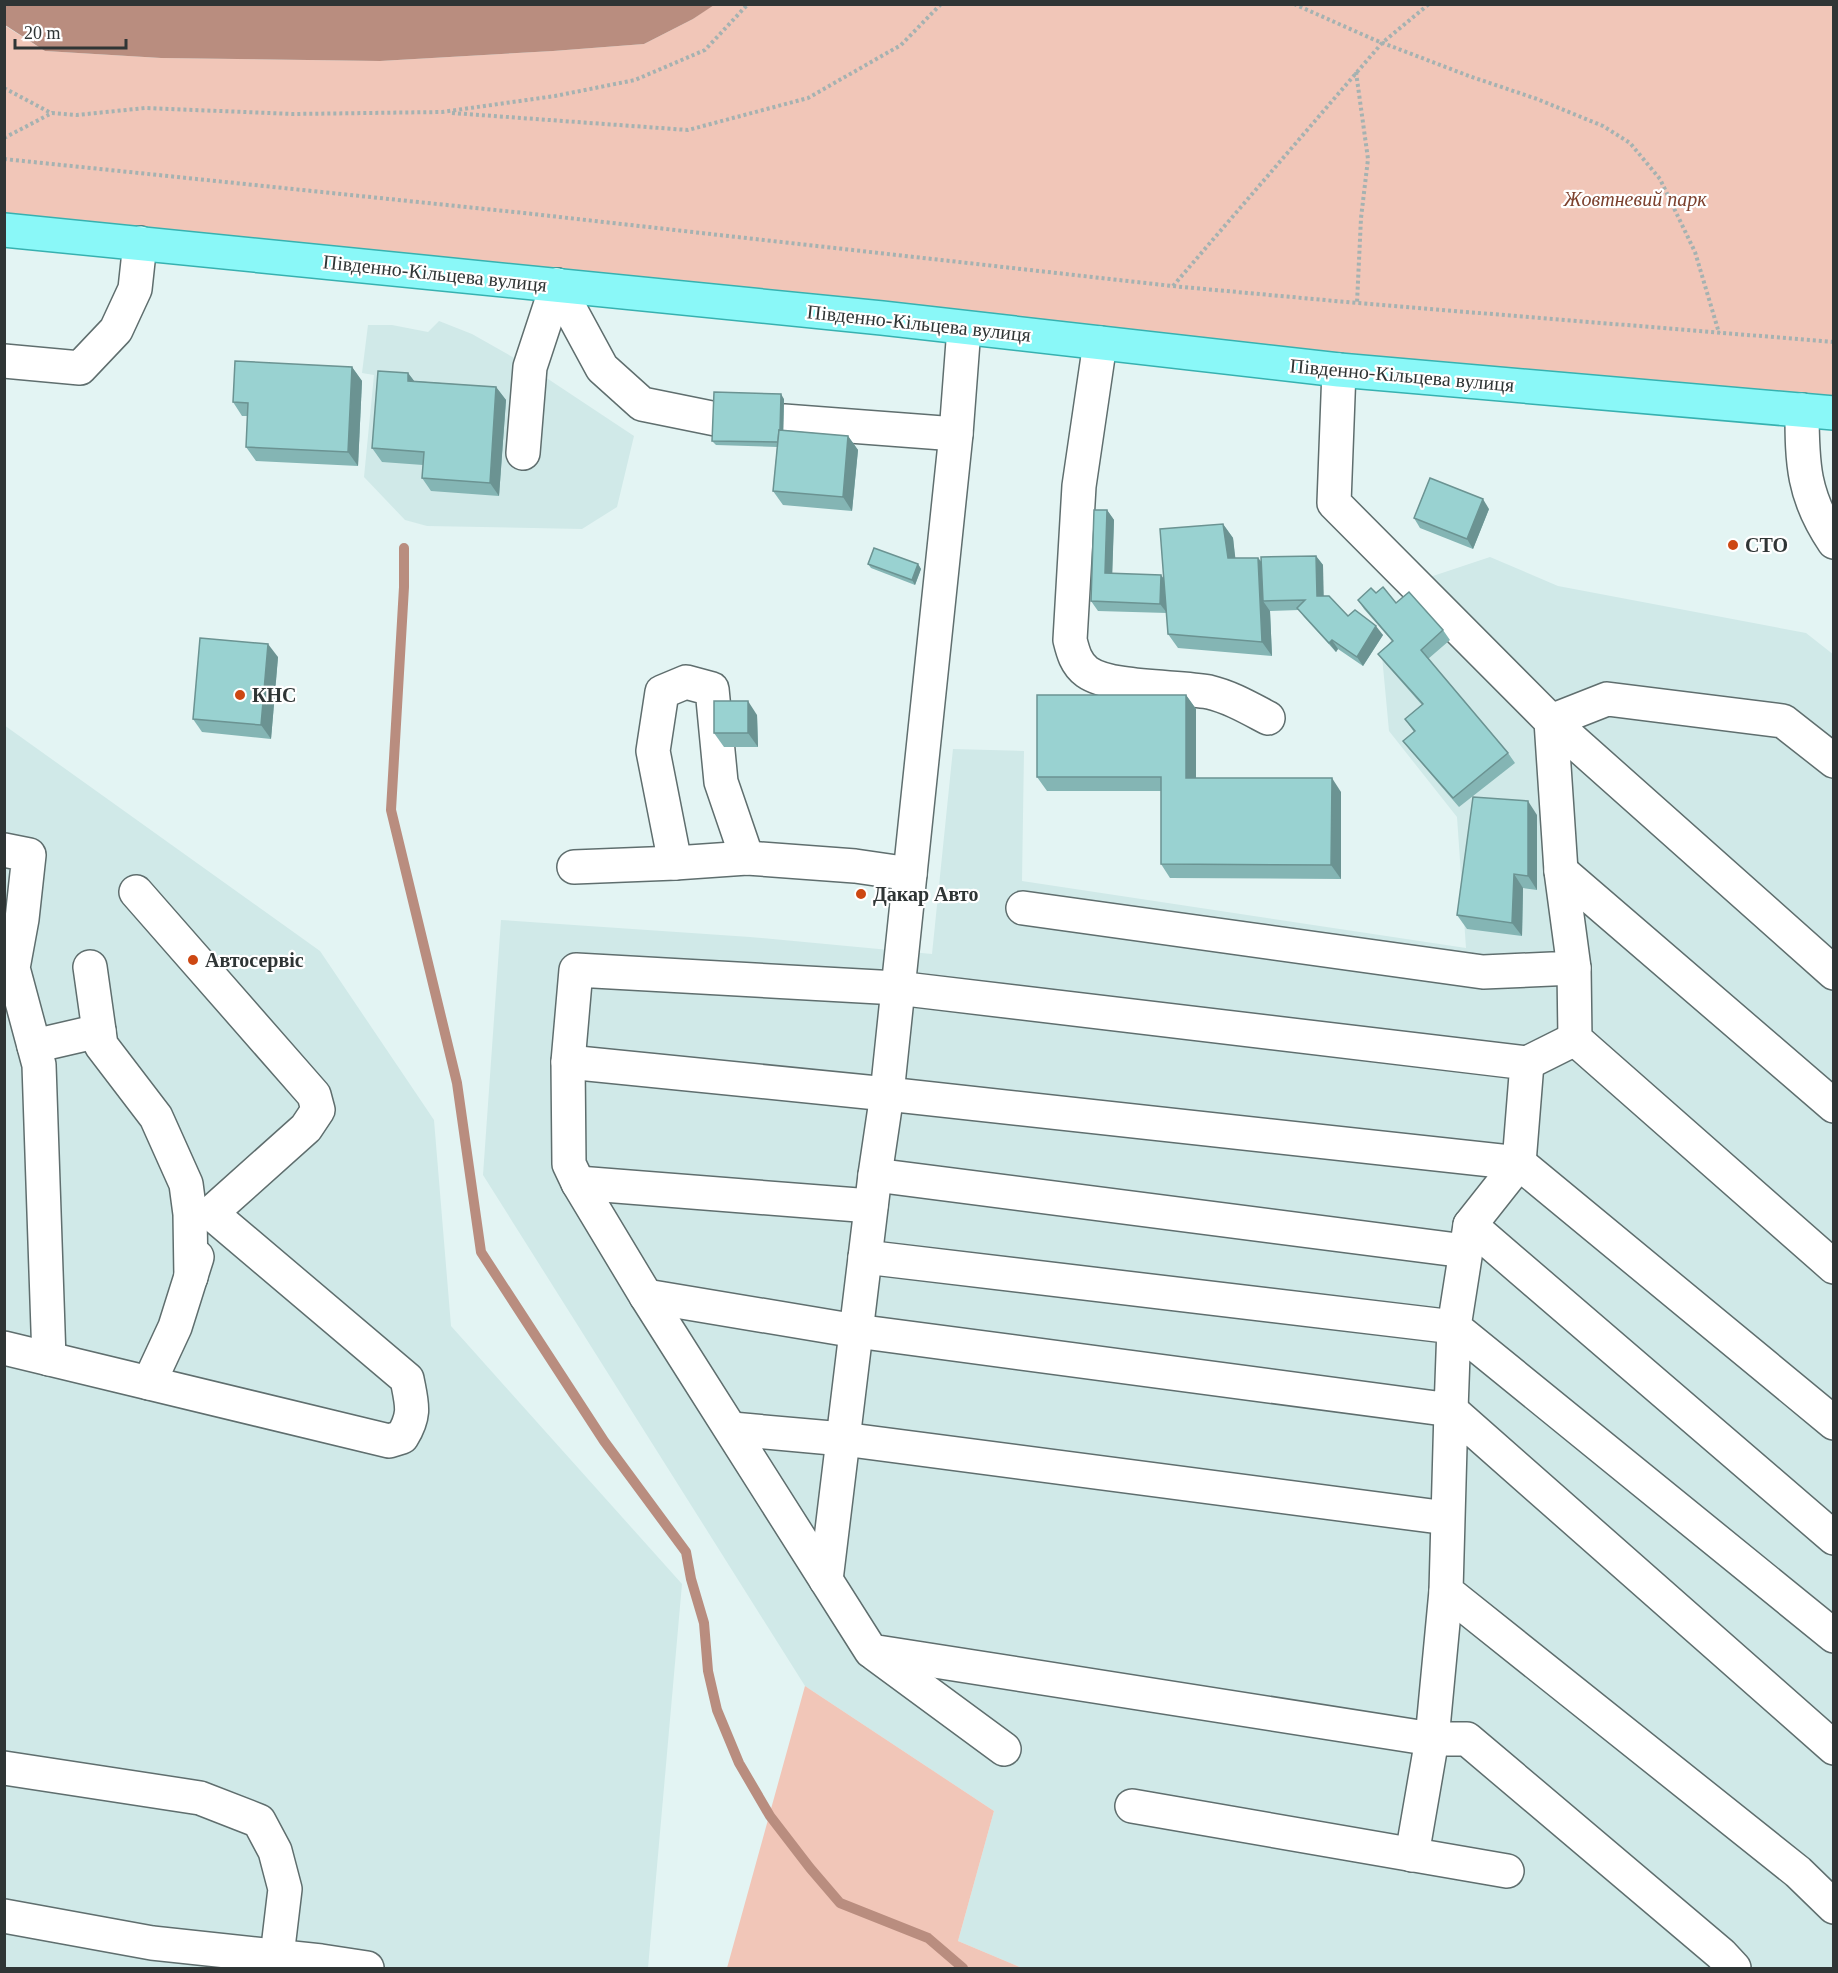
<svg xmlns="http://www.w3.org/2000/svg" width="1838" height="1973" font-family="'Times New Roman',serif">
	<style>
		.built { fill: #d0e9e8 }
		.green { fill: #f1c6b8 }
		.water { fill: #b98d7f }
		.lines { fill: none; stroke-linecap: round; stroke-linejoin: round }
		.stream { stroke: #b98d7f; stroke-width: 10 }
		.minor-casing { stroke: #5f6e6e; stroke-width: 36 }
		.major-casing { stroke: #37b1b0; stroke-width: 36 }
		.path { stroke: #a5b2b1; stroke-width: 4; stroke-dasharray: 3 3; stroke-linecap: butt }
		.minor { stroke: #fff; stroke-width: 33 }
		.major { stroke: #8af8f8; stroke-width: 33 }
		.wall { fill: #84b5b4 }
		.shaded-wall { fill: #6b9392 }
		.building { fill: #99d2d1; stroke: #6b9392; stroke-width: 1.5 }
		.poi-dot { fill: #cd4712; stroke: #fff; stroke-width: 2 }
		.labels { text-anchor: middle; stroke-width: 4.5; stroke-linejoin: round; paint-order: stroke }
		.park-label { font-size: 20px; font-style: italic; fill: #7c412e; stroke: #fff }
		.street-label { font-size: 20px; fill: #2f3535; stroke: #fff }
		.poi-label { font-size: 20px; font-weight: bold; fill: #2f3535; stroke: #fff; text-anchor: start }
	</style>
	<rect width="100%" height="100%" fill="#e3f4f3"/>
	<g class="built">
		<polygon points="439,321 472,334 530,367 634,436 617,507 582,529 427,526 405,520 364,477 374,375 362,373 368,325 392,325 428,332"/>
		<polygon points="1490,557 1558,586 1806,633 1834,655 1833,1968 1022,1968 958,1941 994,1811 805,1686 483,1175 501,920 750,937 932,954 953,749 1024,751 1022,881 1466,948 1457,817 1389,731 1382,656 1424,579"/>
		<polygon points="4,725 320,951 434,1120 451,1326 682,1584 648,1968 5,1968"/>
	</g>
	<g class="green">
		<polygon points="714,4 1833,5 1833,411 5,229 4,25 45,51 161,58 380,61 553,51 644,44 693,19"/>
		<polygon points="805,1686 994,1811 958,1941 1022,1968 727,1968"/>
	</g>
	<polygon class="water" points="4,5 5,4 714,5 693,19 644,44 553,51 380,61 161,58 45,51 5,25"/>
	<g class="lines">
		<polyline class="stream" points="404,548 404,587 391,810 457,1083 481,1252 604,1441 686,1552 691,1579 704,1623 708,1671 717,1710 739,1763 770,1816 810,1868 840,1903 928,1938 963,1968"/>
		<g class="minor-casing">
			<g id="minor">
				<polyline points="557,285 602,368 642,404 716,419"/>
				<path d="M1100 343 1079 486 1070 640C1073 652 1076 664 1087 672 1111 689 1178 686 1209 692 1230 697 1249 708 1268 718"/>
				<polyline points="4,361 80,368 116,330 135,289 140,243"/>
				<path d="M1802 410C1802 464 1803 496 1834 542"/>
				<polyline points="784,421 956,434"/>
				<polyline points="523,453 530,367 557,285"/>
				<polyline points="1834,761 1783,721 1607,699 1551,721 1834,973"/>
				<polyline points="4,850 29,855 22,919 13,968 39,1065 49,1359"/>
				<polyline points="675,863 653,751 662,692 686,682 712,689 721,782 747,858"/>
				<polyline points="574,867 675,863 747,858 855,866 910,874"/>
				<polyline points="1561,871 1834,1106"/>
				<polyline points="1023,908 1483,972 1574,968 1561,871 1551,721 1334,503 1339,370"/>
				<polyline points="90,967 101,1045 156,1117 186,1184 190,1214 191,1277"/>
				<polyline points="1574,968 1575,1039 1834,1267"/>
				<polyline points="34,1046 99,1031"/>
				<polyline points="568,1062 887,1094 1519,1163 1834,1423"/>
				<polyline points="1527,1063 1575,1039"/>
				<polyline points="875,1175 1465,1251"/>
				<polyline points="578,1183 871,1206"/>
				<polyline points="1470,1225 1834,1538"/>
				<polyline points="646,1296 856,1331 1451,1410 1454,1327 865,1257"/>
				<path d="M4 1348 389 1441 402 1437C416 1414 412 1405 407 1379L211 1213 306 1128 318 1110 314 1095 136 892"/>
				<polyline points="149,1383 175,1327 197,1257"/>
				<polyline points="732,1429 843,1439 1447,1518"/>
				<polyline points="826,1580 875,1175 887,1094 956,434 964,328"/>
				<polyline points="875,1654 1004,1749"/>
				<polyline points="1834,1748 1451,1410 1446,1591 1798,1872 1834,1907"/>
				<polyline points="4,1768 200,1798 259,1821 275,1851 285,1889 277,1956"/>
				<polyline points="1132,1806 1507,1871"/>
				<polyline points="1412,1855 1432,1739 1446,1591"/>
				<polyline points="4,1916 152,1943 321,1961 367,1968"/>
				<polyline points="1734,1968 1721,1954 1467,1739 1432,1739 871,1651 646,1296 578,1183 569,1164 568,1062 576,970 897,988 1527,1063 1519,1163 1470,1225 1454,1327 1834,1636"/>
			</g>
		</g>
		<g class="major-casing">
			<polyline id="major" points="4,230 882,318 1339,370 1834,413"/>
		</g>
		<g class="path">
			<polyline points="1294,4 1375,40 1469,76 1537,99 1603,126 1630,143 1660,179 1695,252 1719,333"/>
			<polyline points="1356,72 1368,159 1361,218 1357,303"/>
			<polyline points="4,88 51,113"/>
			<polyline points="452,113 688,130 808,98 901,45 941,4"/>
			<polyline points="4,138 52,113 77,115 145,108 294,114 442,112 555,96 635,80 705,50 748,4"/>
			<polyline points="4,159 524,213 1172,286 1357,303 1834,342"/>
			<polyline points="1173,286 1382,43 1429,4"/>
		</g>
		<use href="#minor" class="minor"/>
		<use href="#major" class="major"/>
	</g>
	<g class="wall">
		<polygon points="352,367 362,381 358,466 256,461 246,447 248,416 242,416 233,402"/>
		<polygon points="408,373 414,381 496,387 506,400 499,496 431,491 422,478 423,465 382,462 372,448"/>
		<polygon points="784,399 783,430 848,436 858,450 852,511 783,505 773,491 777,447 716,445 712,441"/>
		<polygon points="1489,509 1473,549 1420,528 1414,518"/>
		<polygon points="1107,510 1114,520 1112,573 1164,579 1223,524 1233,538 1235,558 1258,558 1262,562 1316,556 1323,565 1323,596 1348,616 1383,635 1363,666 1338,649 1336,652 1304,617 1299,610 1270,611 1272,656 1178,648 1168,634 1167,613 1098,611 1091,601"/>
		<polygon points="868,564 918,564 921,569 915,585 871,568"/>
		<polygon points="1376,593 1396,603 1443,630 1450,640 1428,659 1508,753 1515,763 1459,807 1410,750 1403,741 1414,732 1405,719 1422,705 1385,663 1378,654 1392,641 1364,609 1358,600"/>
		<polygon points="278,657 271,739 202,732 193,719"/>
		<polygon points="1186,695 1196,709 1196,778 1341,792 1341,879 1170,878 1161,864 1161,791 1047,791 1037,777"/>
		<polygon points="757,715 758,747 724,747 714,733"/>
		<polygon points="1537,815 1537,890 1523,888 1522,936 1467,929 1457,915"/>
	</g>
	<g class="shaded-wall">
		<polygon points="352,367 362,381 358,466 348,452"/>
		<polygon points="408,373 418,386 408,381"/>
		<polygon points="496,387 506,400 499,496 490,483"/>
		<polygon points="781,394 784,399 783,447 780,442"/>
		<polygon points="848,436 858,450 852,511 843,497"/>
		<polygon points="1483,499 1489,509 1473,549 1467,539"/>
		<polygon points="1107,510 1114,520 1112,582 1105,573"/>
		<polygon points="1223,524 1233,538 1237,572 1228,558"/>
		<polygon points="1316,556 1323,565 1324,606 1317,596"/>
		<polygon points="1258,558 1268,571 1263,601 1270,611 1272,656 1262,642"/>
		<polygon points="918,564 921,569 915,585 912,580"/>
		<polygon points="1161,575 1168,584 1167,613 1160,604"/>
		<polygon points="1376,626 1383,635 1363,666 1357,657"/>
		<polygon points="1332,640 1338,649 1336,652 1329,643"/>
		<polygon points="268,644 278,657 271,739 261,725"/>
		<polygon points="1186,695 1196,709 1196,791 1186,778"/>
		<polygon points="748,701 757,715 758,747 748,733"/>
		<polygon points="1332,778 1341,792 1341,879 1331,865"/>
		<polygon points="1528,801 1537,815 1537,890 1528,876"/>
		<polygon points="1514,874 1523,888 1522,936 1512,923"/>
	</g>
	<g class="building">
		<polygon points="235,361 352,367 348,452 246,447 248,403 233,402"/>
		<polygon points="378,371 408,373 408,381 496,387 490,483 422,478 424,452 372,448"/>
		<polygon points="714,392 781,394 780,430 779,430 778,442 712,441"/>
		<polygon points="779,430 848,436 843,497 773,491"/>
		<polygon points="1430,478 1483,499 1467,539 1414,518"/>
		<polygon points="1094,510 1107,510 1105,573 1161,575 1160,604 1091,601"/>
		<polygon points="1223,524 1228,558 1258,558 1262,642 1168,634 1160,529"/>
		<polygon points="874,548 918,564 912,580 868,564"/>
		<polygon points="1316,556 1317,596 1329,596 1348,616 1355,610 1376,626 1357,657 1332,640 1329,643 1297,608 1305,600 1263,601 1261,557"/>
		<polygon points="1383,587 1396,603 1409,592 1443,630 1421,650 1508,753 1453,798 1403,741 1415,731 1405,719 1423,704 1378,654 1393,641 1358,600 1371,588 1376,593"/>
		<polygon points="200,638 268,644 261,725 193,719"/>
		<polygon points="1037,695 1186,695 1186,778 1332,778 1331,865 1161,864 1161,777 1037,777"/>
		<rect x="714" y="701" width="34" height="32"/>
		<polygon points="1473,797 1528,801 1528,876 1514,874 1512,923 1457,915"/>
	</g>
	<g class="poi-dot">
		<circle cx="1733" cy="545" r="6"/>
		<circle cx="240" cy="695" r="6"/>
		<circle cx="861" cy="894" r="6"/>
		<circle cx="193" cy="960" r="6"/>
	</g>
	<g class="labels">
		<g class="park-label">
			<text x="1635" y="206">Жовтневий парк</text>
		</g>
		<g class="street-label">
			<text transform="translate(435 273) rotate(6)" y="7">Південно-Кільцева вулиця</text>
			<text transform="translate(919 323) rotate(6)" y="7">Південно-Кільцева вулиця</text>
			<text transform="translate(1402 375) rotate(5)" y="7">Південно-Кільцева вулиця</text>
		</g>
		<g class="poi-label">
			<text x="1745" y="552">СТО</text>
			<text x="252" y="702">КНС</text>
			<text x="873" y="901">Дакар Авто</text>
			<text x="205" y="967">Автосервіс</text>
		</g>
	</g>
	<rect width="1838" height="1973" fill="none" stroke="#2f3535" stroke-width="12"/>
	<path d="M15 39v9h111v-9" fill="none" stroke="#2f3535" stroke-width="3"/>
	<text x="24" y="39" font-size="18" fill="#2f3535" stroke="#ffffff" stroke-width="4.5" paint-order="stroke">20 m</text>
</svg>
